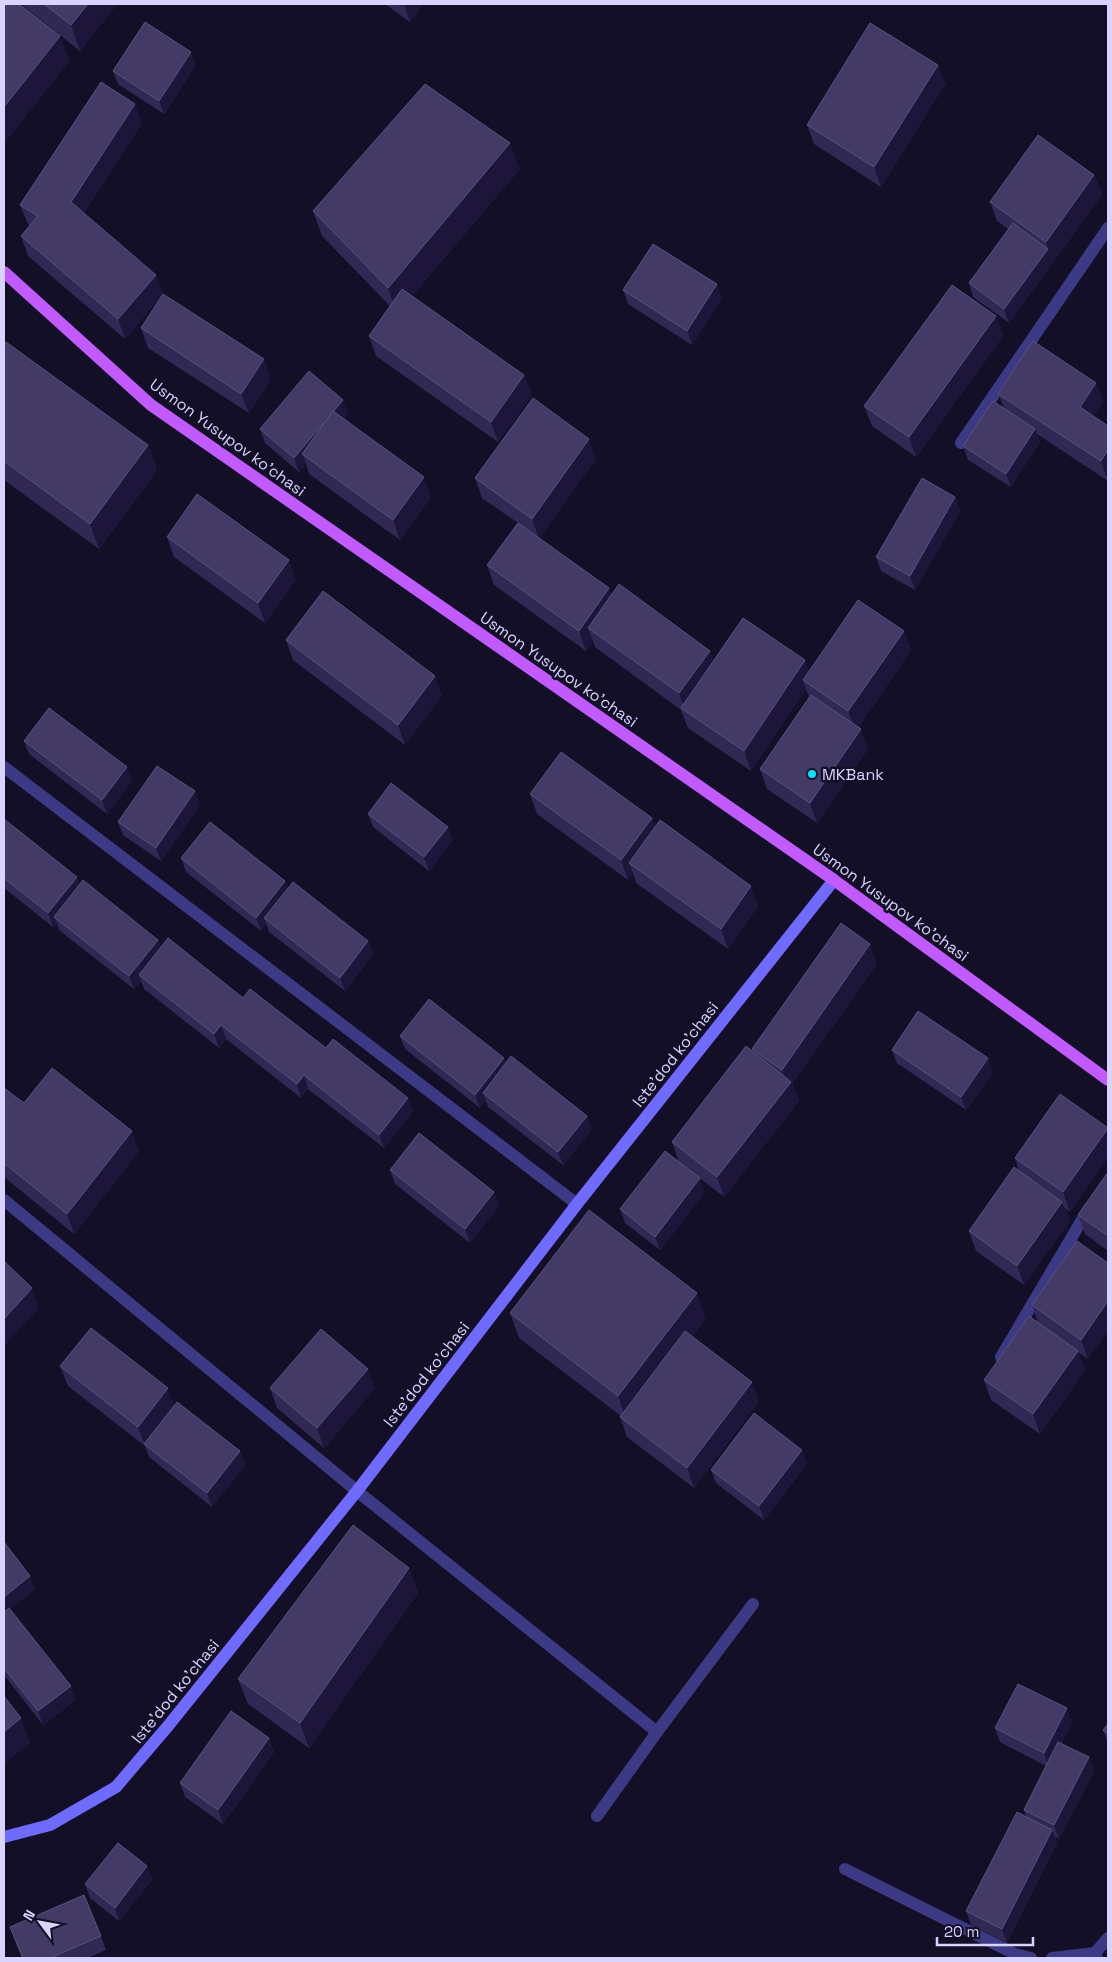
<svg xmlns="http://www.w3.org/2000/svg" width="1112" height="1962" font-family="'Space Grotesk',sans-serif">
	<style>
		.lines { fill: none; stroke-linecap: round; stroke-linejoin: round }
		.lane { stroke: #3d3a85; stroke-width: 12 }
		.street { stroke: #3d3a85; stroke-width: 12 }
		.secondary { stroke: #6f6bff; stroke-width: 12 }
		.primary { stroke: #c25bff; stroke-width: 12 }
		.wall { fill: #312854 }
		.shaded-wall { fill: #1d163a }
		.building { fill: #433a66; stroke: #5a527e }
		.poi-dot { fill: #00e5ff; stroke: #130f26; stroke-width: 2 }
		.labels { text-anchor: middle; stroke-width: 5; stroke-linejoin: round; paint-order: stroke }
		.street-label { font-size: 16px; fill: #d9d4ff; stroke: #130f26 }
		.poi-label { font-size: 16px; fill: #d9d4ff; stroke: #130f26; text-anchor: start }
	</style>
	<rect width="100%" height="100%" fill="#130f26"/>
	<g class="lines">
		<g class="lane">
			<polyline points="845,1869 1015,1954 1031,1958"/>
			<polyline points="1052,1958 1095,1953"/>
		</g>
		<g class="street">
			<polyline points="961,443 1108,228"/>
			<polyline points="4,767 577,1204"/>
			<polyline points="4,1200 357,1491 657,1732 753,1604"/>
			<polyline points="1001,1357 1089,1208"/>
			<polyline points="597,1816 657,1732"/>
			<polyline points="1097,1958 1095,1953 1108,1938"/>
		</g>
		<polyline class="secondary" points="4,1837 50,1825 116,1787 168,1726 357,1491 577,1204 834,880"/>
		<polyline class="primary" points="4,272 151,405 834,880 1108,1080"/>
	</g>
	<g class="wall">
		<polygon points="21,4 117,4 80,51"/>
		<polygon points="385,4 423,4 410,22"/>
		<polygon points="196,65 164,114 118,84 113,71"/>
		<polygon points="938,65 945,84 881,187 814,144 807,125"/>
		<polygon points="142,123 84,213 156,275 163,294 125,339 28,256 21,236 30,226 28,224 20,205"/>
		<polygon points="520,169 412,296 524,375 532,395 498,442 376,356 369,336 390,306 322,236 313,211"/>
		<polygon points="1094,175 1102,195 1009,323 973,297 969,283 1008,229 997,221 990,202"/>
		<polygon points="623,290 722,298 692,345 628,304"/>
		<polygon points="996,316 1003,336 916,457 872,426 864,406"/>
		<polygon points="141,328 271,379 249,413 148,348"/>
		<polygon points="4,345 148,445 157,470 99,549 4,480"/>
		<polygon points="1096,383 1103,402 1094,416 1108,481 1037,434 1040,442 1011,487 968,460 963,446 1004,408 998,394"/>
		<polygon points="348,414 344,419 431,497 400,540 309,474 306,463 299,472 265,443 260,429"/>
		<polygon points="596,459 539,538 609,588 611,594 713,661 805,660 809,672 911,650 858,728 868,749 817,823 767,789 760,769 809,697 806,689 751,771 688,728 681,710 595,647 593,641 586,651 494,585 487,565 518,523 482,498 475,478"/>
		<polygon points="955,497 960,511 915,590 881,571 876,557"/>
		<polygon points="167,537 296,580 265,623 174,557"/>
		<polygon points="286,640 442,695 405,745 293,660"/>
		<polygon points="24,741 132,780 107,814 29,754"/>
		<polygon points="530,794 652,818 655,827 758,906 728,949 636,883 633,873 628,880 537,814"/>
		<polygon points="200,805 161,861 123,835 118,822"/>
		<polygon points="368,814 453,840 429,871 373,827"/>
		<polygon points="4,819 80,884 158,940 161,947 408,1098 413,1111 384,1148 308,1089 301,1098 226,1039 219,1048 144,989 141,981 134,989 59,930 57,923 53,927 4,888"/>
		<polygon points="181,858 285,881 288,889 368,941 373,954 345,991 269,932 266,924 261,931 186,872"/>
		<polygon points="877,964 792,1084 799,1101 724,1197 679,1162 672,1142 753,1052 752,1049"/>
		<polygon points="400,1036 506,1064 587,1116 592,1129 563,1165 488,1107 486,1101 480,1108 405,1049"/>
		<polygon points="892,1050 993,1072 966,1110 897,1063"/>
		<polygon points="4,1088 24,1103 139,1151 74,1234 4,1177"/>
		<polygon points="1060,1094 1070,1212 1065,1208 1070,1221 1024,1285 976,1251 969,1231 1019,1171 1015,1158"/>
		<polygon points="390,1170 494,1192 499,1206 470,1243 395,1184"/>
		<polygon points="1108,1172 1108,1251 1085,1234 1078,1215"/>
		<polygon points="705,1192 660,1250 625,1223 620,1209"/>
		<polygon points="1077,1241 1088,1359 1078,1352 1085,1370 1040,1434 991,1400 984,1380 1038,1323 1032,1305"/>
		<polygon points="510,1313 706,1318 692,1337 759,1401 694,1488 627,1437 620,1417 621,1416 519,1338"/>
		<polygon points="60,1366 174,1405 240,1451 245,1465 212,1507 149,1457 145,1446 68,1386"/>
		<polygon points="270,1388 375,1388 324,1448 277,1408"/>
		<polygon points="807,1463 764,1520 716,1483 711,1470"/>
		<polygon points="4,1542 35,1589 10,1609 76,1700 43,1725 4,1675"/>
		<polygon points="409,1568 418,1593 309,1748 248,1704 238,1679"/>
		<polygon points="1072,1722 1061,1744 1089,1757 1094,1771 1059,1839 1055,1836 1057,1843 1007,1943 971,1925 966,1911 1026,1817 1024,1810 1046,1766 1000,1742 995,1728"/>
		<polygon points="1108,1724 1108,1743 1103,1730"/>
		<polygon points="269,1738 274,1752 223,1824 185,1797 180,1783"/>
		<polygon points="147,1866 152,1880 119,1921 90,1898 85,1884"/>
		<polygon points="10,1927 101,1936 106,1950 87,1958 22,1958"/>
	</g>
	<g class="shaded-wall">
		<polygon points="88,4 117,4 80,51 71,25"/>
		<polygon points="404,4 423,4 410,22"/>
		<polygon points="60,36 70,61 4,144 4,107"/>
		<polygon points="191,52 196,65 164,114 159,101"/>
		<polygon points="938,65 945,84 881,187 874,167"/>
		<polygon points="135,104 142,123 78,222 71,202"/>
		<polygon points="510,143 520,169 397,314 388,288"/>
		<polygon points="1094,175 1102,195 1009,323 1004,309 1048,249 1046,242"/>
		<polygon points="156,275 163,294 125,339 118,319"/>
		<polygon points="717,284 722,298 692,345 687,331"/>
		<polygon points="996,316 1003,336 916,457 909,437"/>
		<polygon points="264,359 271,379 249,413 241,394"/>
		<polygon points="524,375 532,395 498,442 491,422"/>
		<polygon points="1096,383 1103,402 1087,427 1080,407"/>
		<polygon points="343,400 348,414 309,459 302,454 306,463 299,472 294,458"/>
		<polygon points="1035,429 1040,442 1011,487 1006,474"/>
		<polygon points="589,439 596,459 539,539 532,519"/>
		<polygon points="148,445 157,470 99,549 90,524"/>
		<polygon points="1108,450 1108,481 1101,461"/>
		<polygon points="424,477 431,497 400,540 393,520"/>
		<polygon points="955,497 960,511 915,590 910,576"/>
		<polygon points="289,560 296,580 265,623 258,603"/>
		<polygon points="609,588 616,608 588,628 593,641 586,651 579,631"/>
		<polygon points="904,631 911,650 856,731 848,711"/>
		<polygon points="710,651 717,670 685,711 679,693"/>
		<polygon points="805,660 812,680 803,680 806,689 751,771 744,751"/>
		<polygon points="435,676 442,695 405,745 398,725"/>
		<polygon points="861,729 868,749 817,823 810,803"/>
		<polygon points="127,767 132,780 107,814 102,800"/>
		<polygon points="195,791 200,805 161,861 156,848"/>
		<polygon points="652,818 659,837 629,863 633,873 628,880 621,860"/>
		<polygon points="448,827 453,840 429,871 424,857"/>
		<polygon points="77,877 82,890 54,917 57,923 53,927 48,913"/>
		<polygon points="285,881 290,894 264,918 266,924 261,931 256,918"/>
		<polygon points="751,886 758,906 728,949 721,929"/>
		<polygon points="158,940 163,953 139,975 141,981 134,989 129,976"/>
		<polygon points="368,941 373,954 345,991 340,978"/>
		<polygon points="870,944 877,964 792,1084 799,1101 724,1197 717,1177 788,1086 782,1070"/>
		<polygon points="221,1025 226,1039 219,1048 214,1034"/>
		<polygon points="504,1058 509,1072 483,1093 486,1101 480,1108 475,1095"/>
		<polygon points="988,1058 993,1072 966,1110 961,1097"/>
		<polygon points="304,1075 308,1089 301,1098 297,1084"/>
		<polygon points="408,1098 413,1111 384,1148 379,1135"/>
		<polygon points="587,1116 592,1129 563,1165 558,1152"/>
		<polygon points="1108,1128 1108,1158 1070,1212 1063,1192"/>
		<polygon points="132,1131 139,1151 74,1234 67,1214"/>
		<polygon points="700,1178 705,1192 660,1250 655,1237"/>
		<polygon points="494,1192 499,1206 470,1243 465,1229"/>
		<polygon points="1062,1202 1070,1221 1024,1285 1017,1266"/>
		<polygon points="32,1288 39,1308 4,1346 4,1319"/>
		<polygon points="697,1293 706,1318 627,1421 618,1396"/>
		<polygon points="1108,1301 1108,1331 1088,1359 1081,1340"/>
		<polygon points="1078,1351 1085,1370 1040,1434 1033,1414"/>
		<polygon points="368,1369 375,1388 324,1448 317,1428"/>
		<polygon points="752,1382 759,1401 694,1488 687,1468"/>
		<polygon points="168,1388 175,1408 144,1444 145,1446 138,1427"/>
		<polygon points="802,1450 807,1463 764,1520 759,1506"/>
		<polygon points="240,1451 245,1465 212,1507 207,1493"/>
		<polygon points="409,1568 418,1593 309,1748 300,1723"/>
		<polygon points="30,1576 35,1589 4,1614 4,1597"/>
		<polygon points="71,1686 76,1700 43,1725 38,1711"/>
		<polygon points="1067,1708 1072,1722 1049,1767 1044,1753"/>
		<polygon points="21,1718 30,1743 4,1764 4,1732"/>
		<polygon points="269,1738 274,1752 223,1824 218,1810"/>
		<polygon points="1089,1757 1094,1771 1059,1839 1054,1825"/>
		<polygon points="1052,1830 1057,1843 1007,1943 1002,1929"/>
		<polygon points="147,1866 152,1880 119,1921 115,1908"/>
	</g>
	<g class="building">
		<polygon points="4,4 19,4 60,36 4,107"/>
		<polygon points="44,4 88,4 71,25"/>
		<polygon points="145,22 191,52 159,101 113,71"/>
		<polygon points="870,23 938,65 874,167 807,125"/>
		<polygon points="101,82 135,104 71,202 156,275 118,319 21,236 38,216 20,205"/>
		<polygon points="425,84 510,143 388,288 313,211"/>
		<polygon points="1038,135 1094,175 1046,242 990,202"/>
		<polygon points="1013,223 1048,249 1004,309 969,283"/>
		<polygon points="653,244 717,284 687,331 623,290"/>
		<polygon points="952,285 996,316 909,437 864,406"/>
		<polygon points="402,289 524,375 491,422 369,336"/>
		<polygon points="163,294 264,359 241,394 141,328"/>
		<polygon points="1033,341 1096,383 1080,407 1108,426 1108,450 1101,461 998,394"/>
		<polygon points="6,342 148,445 90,524 4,461 4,345"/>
		<polygon points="309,371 343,400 333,412 333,411 327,419 294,458 260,429"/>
		<polygon points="533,398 589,439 532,519 475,478"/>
		<polygon points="993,401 1035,429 1006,474 963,446"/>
		<polygon points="333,411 424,477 393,520 302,454"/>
		<polygon points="922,478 955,497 910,576 876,557"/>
		<polygon points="197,494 289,560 258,603 167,537"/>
		<polygon points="518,523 609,588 579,631 487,565"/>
		<polygon points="619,584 710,651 679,693 588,628"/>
		<polygon points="323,591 435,676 398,725 286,640"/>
		<polygon points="858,600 904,631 848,711 803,680"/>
		<polygon points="743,618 805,660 744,751 681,708"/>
		<polygon points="811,695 861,729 810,803 760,769"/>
		<polygon points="49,708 127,767 102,800 24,741"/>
		<polygon points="561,752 652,818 621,860 530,794"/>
		<polygon points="157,766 195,791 156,848 118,822"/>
		<polygon points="391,783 448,827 424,857 368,814"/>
		<polygon points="4,819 77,877 48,913 4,878"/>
		<polygon points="660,820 751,886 721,929 629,863"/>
		<polygon points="210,822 285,881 256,918 181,858"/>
		<polygon points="83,880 158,940 129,976 54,917"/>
		<polygon points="293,882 368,941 340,978 264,918"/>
		<polygon points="841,923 870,944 782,1070 752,1049"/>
		<polygon points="168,938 243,998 250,989 326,1048 333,1039 408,1098 379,1135 304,1075 297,1084 221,1025 214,1034 139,975"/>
		<polygon points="429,999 504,1058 475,1095 400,1036"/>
		<polygon points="918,1011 988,1058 961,1097 892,1050"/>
		<polygon points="746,1046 791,1082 717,1177 672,1142"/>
		<polygon points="511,1056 587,1116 558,1152 483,1093"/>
		<polygon points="52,1068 132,1131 67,1214 4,1163 4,1088 24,1103"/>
		<polygon points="1060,1094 1108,1128 1063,1192 1015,1158"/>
		<polygon points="419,1133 494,1192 465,1229 390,1170"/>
		<polygon points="665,1151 700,1178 655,1237 620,1209"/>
		<polygon points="1014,1167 1062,1202 1017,1266 969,1231"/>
		<polygon points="1108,1172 1108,1236 1078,1215"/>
		<polygon points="589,1210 697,1293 618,1396 510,1313"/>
		<polygon points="1077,1241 1108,1263 1108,1301 1081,1340 1032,1305"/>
		<polygon points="4,1261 32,1288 4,1319"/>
		<polygon points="1029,1316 1078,1351 1033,1414 984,1380"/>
		<polygon points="91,1328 168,1388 138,1427 60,1366"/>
		<polygon points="321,1329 368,1369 317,1428 270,1388"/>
		<polygon points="685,1331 752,1382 687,1468 620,1417"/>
		<polygon points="177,1402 240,1451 207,1493 144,1444"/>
		<polygon points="754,1413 802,1450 759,1506 711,1470"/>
		<polygon points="353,1525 409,1568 300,1723 238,1679"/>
		<polygon points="4,1542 30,1576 4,1597"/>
		<polygon points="9,1608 71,1686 38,1711 4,1668 4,1612"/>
		<polygon points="1018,1684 1067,1708 1044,1753 995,1728"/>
		<polygon points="4,1696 21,1718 4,1732"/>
		<polygon points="231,1711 269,1738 218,1810 180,1783"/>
		<polygon points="1108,1724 1108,1734 1103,1730"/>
		<polygon points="1058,1742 1089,1757 1054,1825 1024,1810"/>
		<polygon points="1017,1812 1052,1830 1002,1929 966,1911"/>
		<polygon points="118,1843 147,1866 115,1908 85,1884"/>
		<polygon points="84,1895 101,1936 50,1958 23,1958 10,1927"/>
	</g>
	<circle class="poi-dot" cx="812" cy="774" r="5"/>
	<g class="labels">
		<g class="street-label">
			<text transform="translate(228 437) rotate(36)" y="6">Usmon Yusupov ko'chasi</text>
			<text transform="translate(559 669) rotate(35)" y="6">Usmon Yusupov ko'chasi</text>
			<text transform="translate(891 902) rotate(36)" y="6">Usmon Yusupov ko'chasi</text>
			<text transform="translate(675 1054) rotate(-52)" y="6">Iste'dod ko'chasi</text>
			<text transform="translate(426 1374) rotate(-52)" y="6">Iste'dod ko'chasi</text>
			<text transform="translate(175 1691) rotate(-51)" y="6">Iste'dod ko'chasi</text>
		</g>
		<g class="poi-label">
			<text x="822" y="780">MKBank</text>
		</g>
	</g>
	<rect width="1112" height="1962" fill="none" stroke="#d9d4ff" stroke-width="10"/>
	<g transform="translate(40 1922) rotate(302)" stroke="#130f26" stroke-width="4" paint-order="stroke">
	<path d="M0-4L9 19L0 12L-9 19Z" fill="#d9d4ff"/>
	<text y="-8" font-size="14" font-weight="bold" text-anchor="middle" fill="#d9d4ff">N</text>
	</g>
	<path d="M937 1937v8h96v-8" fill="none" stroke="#d9d4ff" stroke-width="2.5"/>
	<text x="944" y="1937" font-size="15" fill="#d9d4ff" stroke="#130f26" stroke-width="4" paint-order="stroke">20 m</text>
</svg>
